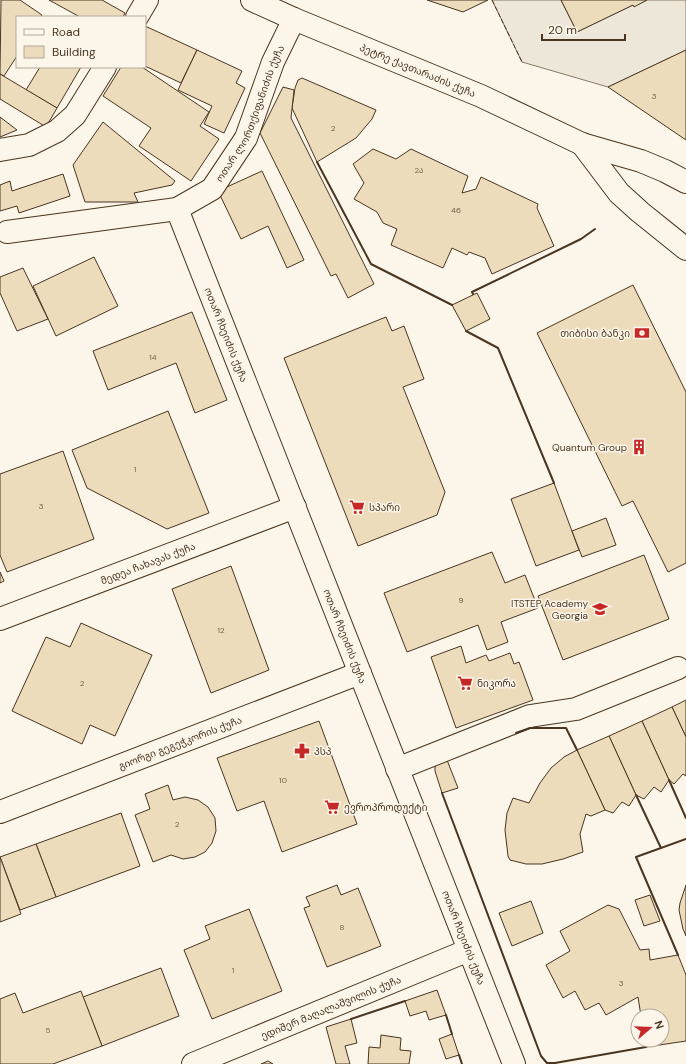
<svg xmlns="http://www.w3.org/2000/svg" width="686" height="1064" font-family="'DM Sans','Noto Sans Georgian',sans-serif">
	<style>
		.parking { fill: #ede7d9; stroke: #887966 }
		.building { fill: #ecdcbc; stroke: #4a3520 }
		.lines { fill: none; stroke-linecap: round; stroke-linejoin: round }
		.street-casing { stroke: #4a3520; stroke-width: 24 }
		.secondary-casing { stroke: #4a3520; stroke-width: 24 }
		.street { stroke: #fbf6e9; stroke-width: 22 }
		.secondary { stroke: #fbf6e9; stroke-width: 22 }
		.fence { stroke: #4a3520; stroke-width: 1; stroke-dasharray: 5 2; stroke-linecap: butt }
		.wall { stroke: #4a3520; stroke-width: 2 }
		.labels { text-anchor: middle; stroke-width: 3; stroke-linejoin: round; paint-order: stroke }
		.number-label { font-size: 8px; fill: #725f47 }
		.street-label { font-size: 10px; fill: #4a3520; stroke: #fbf6e9 }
		.poi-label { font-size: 10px; fill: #4a3520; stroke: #fbf6e9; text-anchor: start }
	</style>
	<rect width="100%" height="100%" fill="#fbf6e9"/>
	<polygon class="parking" points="492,0 561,0 577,32 633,5 634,6 647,0 686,0 686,50 608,87 522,62"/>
	<g class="building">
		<polygon points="1,0 20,0 42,15 41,17 17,17 17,56 4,76 0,74"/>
		<polygon points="49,0 102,0 125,13 123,17 80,17"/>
		<polygon points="427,0 488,0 463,12"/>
		<polygon points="561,0 647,0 634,7 633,5 577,32"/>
		<polygon points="145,26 197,50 181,83 145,66"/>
		<polygon points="197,50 242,71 236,83 245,88 224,133 204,124 212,106 178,90"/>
		<polygon points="686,50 686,140 608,87"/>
		<polygon points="40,67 81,67 57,108 26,90"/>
		<polygon points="121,67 142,67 209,112 200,126 219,139 191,181 139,146 151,128 103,96"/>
		<polygon points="0,74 57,108 46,127 0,99"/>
		<polygon points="302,78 376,110 372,119 356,138 317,162 292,108 295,88 298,80"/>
		<polygon points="283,87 294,90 291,118 374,284 348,298 336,274 331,276 260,133"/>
		<polygon points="0,117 17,130 0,137"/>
		<polygon points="103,122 175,181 172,185 134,193 138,202 85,202 73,165"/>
		<polygon points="373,149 396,159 411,149 468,176 462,193 476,189 481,177 538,204 537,208 554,246 492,274 485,258 469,252 467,255 452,248 443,268 391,245 397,229 383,223 377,212 354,199 364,183 353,164"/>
		<polygon points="262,171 304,260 287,268 268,226 241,239 218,191"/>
		<polygon points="63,174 70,196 19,213 17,206 0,211 0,185 10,181 12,191"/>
		<polygon points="94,257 118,306 56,336 33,286"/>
		<polygon points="23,268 48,319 17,331 0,293 0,277"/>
		<polygon points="633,285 686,392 686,563 668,572 633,501 622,506 537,333"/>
		<polygon points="477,293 490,319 466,331 452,305"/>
		<polygon points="192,312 227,400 195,413 176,363 108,390 93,351"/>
		<polygon points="386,317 392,331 404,326 424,379 403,387 445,492 437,515 358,546 284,358"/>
		<polygon points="168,411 209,513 167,529 87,488 72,450"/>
		<polygon points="63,451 94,539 7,572 0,555 0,474"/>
		<polygon points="554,483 579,550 536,566 511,499"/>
		<polygon points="606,518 616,545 582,557 572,531"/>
		<polygon points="492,552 505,583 525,575 538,608 501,622 508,642 487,650 478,625 407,652 384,593"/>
		<polygon points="644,555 669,619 563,660 538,596"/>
		<polygon points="231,566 269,670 211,693 172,589"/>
		<polygon points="0,572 4,581 0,583"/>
		<polygon points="81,623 152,655 115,736 90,725 82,744 12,711 46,637 70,647"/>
		<polygon points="461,646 466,663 486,655 489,661 510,653 514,664 519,662 533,700 456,728 431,657"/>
		<polygon points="686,700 686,737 672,707"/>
		<polygon points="672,707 686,737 686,776 683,774 674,784 669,780 642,721"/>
		<polygon points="319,721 357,824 282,852 264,801 237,811 217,758"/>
		<polygon points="642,721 669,780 661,792 654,787 644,799 636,795 609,736"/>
		<polygon points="609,736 636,795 629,806 622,802 613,813 605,810 577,750"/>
		<polygon points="577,750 605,810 591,816 586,814 580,834 583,852 563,859 542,864 526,864 510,860 508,856 505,830 507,813 513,798 529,803 540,783 551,768 564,757"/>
		<polygon points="447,760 458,788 442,793 435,771 435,767 437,764"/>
		<polygon points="168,785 173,800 185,797 198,800 208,807 215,818 216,831 212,843 205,852 195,857 183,859 171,855 153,862 135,815 150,809 145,794"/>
		<polygon points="121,813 140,866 56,897 36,844"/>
		<polygon points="36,844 56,897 20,910 0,857"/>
		<polygon points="0,857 21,914 0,922"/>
		<polygon points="337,885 341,895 358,888 381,946 327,967 304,908 310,906 306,897"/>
		<polygon points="686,885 686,936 683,929 679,910 680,903"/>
		<polygon points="650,895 660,921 644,926 635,900"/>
		<polygon points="531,901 543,933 512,946 499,913"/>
		<polygon points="608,905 619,909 640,950 649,949 650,960 678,955 686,975 686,1041 646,1047 644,1040 662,1040 662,1016 641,1016 638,997 606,1015 599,1003 585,1010 575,991 563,998 546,965 570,951 560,931"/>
		<polygon points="249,909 282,991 212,1019 184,950 210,939 205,926"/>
		<polygon points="161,968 179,1016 102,1046 83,997"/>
		<polygon points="437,990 446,1015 429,1020 426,1011 410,1016 405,1001"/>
		<polygon points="81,991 102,1046 53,1064 0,1064 0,999 15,993 23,1013"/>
		<polygon points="351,1019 357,1043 345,1046 350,1064 336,1064 326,1027"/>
		<polygon points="452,1034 459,1055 446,1059 439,1039"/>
		<polygon points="381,1035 401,1038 400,1050 411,1051 409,1064 368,1064 369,1047 380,1048"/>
		<polygon points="268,1061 273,1064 261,1064"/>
	</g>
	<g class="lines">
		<g class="street-casing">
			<g id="street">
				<polyline points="137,17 147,0"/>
				<polyline points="0,150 29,145 57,131 75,115 105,67"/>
				<path id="s1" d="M177 209 514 1064"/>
				<path id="s2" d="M7 232 177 209 212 189 246 138 273 62 294 19"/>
				<path id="s3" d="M0 619 295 507"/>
				<polyline points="397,769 530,716 576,709 678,668"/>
				<path id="s4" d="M0 812 360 673"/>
				<path id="s5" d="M193 1064 469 950"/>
			</g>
		</g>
		<g class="secondary-casing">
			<g id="secondary">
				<path id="s6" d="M252 0 294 19 481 96 582 144 641 161 665 171 686 182"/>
				<polyline points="582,144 619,193 640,212 686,249"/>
			</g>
		</g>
		<use href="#street" class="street"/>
		<use href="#secondary" class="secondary"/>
		<polyline class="fence" points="492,0 522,62"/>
		<g class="wall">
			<polyline points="317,162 371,264 452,305"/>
			<polyline points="473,294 472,292 581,239 595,229"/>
			<polyline points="466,331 498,348 554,483"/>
			<polyline points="516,733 530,728 566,728 577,750"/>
			<polyline points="669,780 686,818"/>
			<polyline points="442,793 541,1056 547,1063 555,1063 646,1047"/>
			<polyline points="636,795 661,848"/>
			<polyline points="678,955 636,857 686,839"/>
			<polyline points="446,1015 452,1034"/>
			<polyline points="351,1019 405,1001"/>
			<polyline points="459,1055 462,1064"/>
		</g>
	</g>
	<defs>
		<g id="bank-bare" transform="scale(1.2)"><path d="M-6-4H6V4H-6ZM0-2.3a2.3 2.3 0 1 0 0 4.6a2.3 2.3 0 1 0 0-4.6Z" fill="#c62828" stroke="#fbf6e9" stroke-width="2.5" paint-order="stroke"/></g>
		<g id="building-bare" transform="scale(1.2)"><path d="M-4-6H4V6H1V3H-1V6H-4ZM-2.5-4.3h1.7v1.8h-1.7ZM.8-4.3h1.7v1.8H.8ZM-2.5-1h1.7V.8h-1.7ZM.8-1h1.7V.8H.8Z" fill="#c62828" stroke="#fbf6e9" stroke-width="2.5" paint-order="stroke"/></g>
		<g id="supermarket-bare" transform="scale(1.2)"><path d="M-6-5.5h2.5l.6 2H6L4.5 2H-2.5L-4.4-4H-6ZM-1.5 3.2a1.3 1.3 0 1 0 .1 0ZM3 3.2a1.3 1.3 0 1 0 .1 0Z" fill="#c62828" stroke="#fbf6e9" stroke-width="2.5" paint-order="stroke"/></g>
		<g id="university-bare" transform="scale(1.2)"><path d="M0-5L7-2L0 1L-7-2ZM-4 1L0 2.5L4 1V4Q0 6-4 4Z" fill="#c62828" stroke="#fbf6e9" stroke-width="2.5" paint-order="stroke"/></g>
		<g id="pharmacy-bare" transform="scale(1.2)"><path d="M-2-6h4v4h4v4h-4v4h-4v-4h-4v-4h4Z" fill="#c62828" stroke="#fbf6e9" stroke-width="2.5" paint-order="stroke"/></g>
	</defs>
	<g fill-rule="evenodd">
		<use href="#bank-bare" x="642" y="333"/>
		<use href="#building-bare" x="639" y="447"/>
		<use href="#supermarket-bare" x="357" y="507"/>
		<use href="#university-bare" x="600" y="609"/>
		<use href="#supermarket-bare" x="465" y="683"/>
		<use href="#pharmacy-bare" x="302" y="751"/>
		<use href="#supermarket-bare" x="332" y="807"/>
	</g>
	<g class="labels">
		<g class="number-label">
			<text x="654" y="99">3</text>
			<text x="333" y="131">2</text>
			<text x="419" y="173">2ა</text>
			<text x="456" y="213">46</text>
			<text x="153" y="360">14</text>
			<text x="135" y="472">1</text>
			<text x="41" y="509">3</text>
			<text x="461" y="603">9</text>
			<text x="221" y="633">12</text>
			<text x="82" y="686">2</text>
			<text x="283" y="783">10</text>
			<text x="177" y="827">2</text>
			<text x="342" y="930">8</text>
			<text x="233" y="973">1</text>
			<text x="621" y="986">3</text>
			<text x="48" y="1033">5</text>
		</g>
		<g class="street-label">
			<text dy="4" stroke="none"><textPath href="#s6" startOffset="180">პეტრე ქავთარაძის ქუჩა</textPath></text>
			<text dy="4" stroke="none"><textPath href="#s2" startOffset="297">ოთარ ლორთქიფანიძის ქუჩა</textPath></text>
			<text dy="4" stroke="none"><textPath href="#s1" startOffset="135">ოთარ ჩხეიძის ქუჩა</textPath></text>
			<text dy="4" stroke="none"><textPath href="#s3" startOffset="158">მედეა ჩახავას ქუჩა</textPath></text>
			<text dy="4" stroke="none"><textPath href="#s1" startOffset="459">ოთარ ჩხეიძის ქუჩა</textPath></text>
			<text dy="4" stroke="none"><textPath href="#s4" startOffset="193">გიორგი გეგეჭკორის ქუჩა</textPath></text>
			<text dy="4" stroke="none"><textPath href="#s1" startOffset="783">ოთარ ჩხეიძის ქუჩა</textPath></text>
			<text dy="4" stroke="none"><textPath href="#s5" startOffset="149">ედიშერ მაღალაშვილის ქუჩა</textPath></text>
		</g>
		<g class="poi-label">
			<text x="630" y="337" text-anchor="end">თიბისი ბანკი</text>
			<text x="627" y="451" text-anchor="end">Quantum Group</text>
			<text x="369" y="511">სპარი</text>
			<text x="588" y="607" text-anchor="end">ITSTEP Academy<tspan x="588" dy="12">Georgia</tspan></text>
			<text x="477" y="687">ნიკორა</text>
			<text x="314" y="755">პსპ</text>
			<text x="344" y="811">ევროპროდუქტი</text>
		</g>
	</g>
	<rect x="16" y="16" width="130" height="52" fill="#fbf6e9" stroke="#b4a999"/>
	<rect x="24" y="29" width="20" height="6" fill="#fbf6e9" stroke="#b4a999"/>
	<text x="52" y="36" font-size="12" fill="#4a3520">Road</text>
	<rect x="24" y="46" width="20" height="12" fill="#ecdcbc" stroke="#b4a999"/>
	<text x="52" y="56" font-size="12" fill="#4a3520">Building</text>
	<g transform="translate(650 1028) rotate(71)"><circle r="19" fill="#fbf6e9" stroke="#b4a999"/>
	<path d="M0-3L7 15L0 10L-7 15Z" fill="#c62828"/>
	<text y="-6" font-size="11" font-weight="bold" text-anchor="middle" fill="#4a3520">N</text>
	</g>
	<path d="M542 34v6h83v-6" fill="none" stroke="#4a3520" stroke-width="2"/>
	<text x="548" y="34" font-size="12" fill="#4a3520" stroke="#fbf6e9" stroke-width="3" paint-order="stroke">20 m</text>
</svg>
